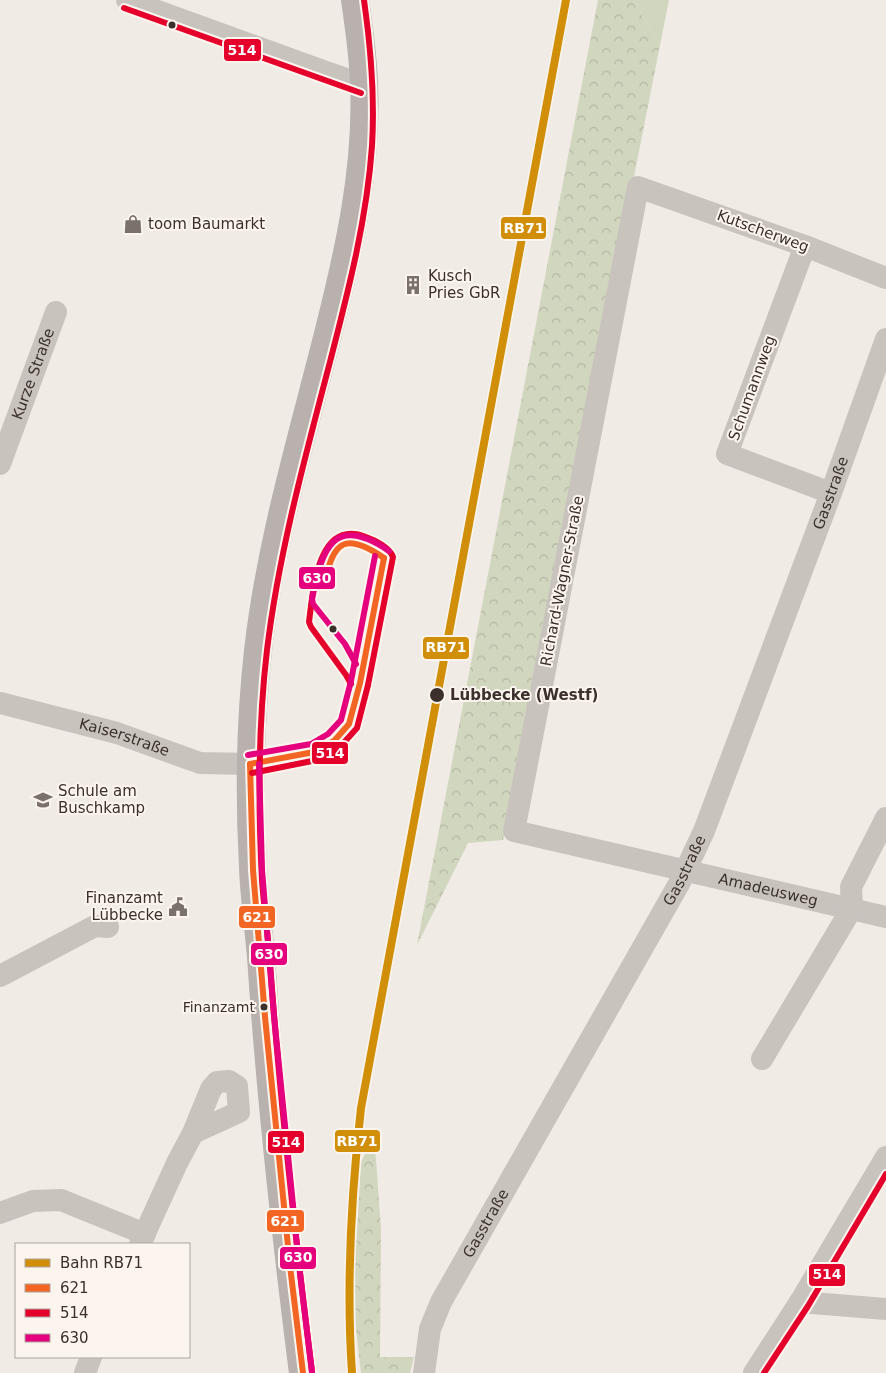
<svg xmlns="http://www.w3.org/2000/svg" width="886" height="1373" font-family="'DejaVu Sans',sans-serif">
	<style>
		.grass { fill: #d1d6bf }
		.forest { fill: url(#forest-crowns) }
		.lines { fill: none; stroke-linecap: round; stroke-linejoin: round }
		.minor { stroke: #c9c3be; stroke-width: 22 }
		.major { stroke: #b8b1ad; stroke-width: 28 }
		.bus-1-casing { stroke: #fbf5ee; stroke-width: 10 }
		.bus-2-casing { stroke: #fbf5ee; stroke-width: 10 }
		.bus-3-casing { stroke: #fbf5ee; stroke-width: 10 }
		.bus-1 { stroke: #f26522; stroke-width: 6 }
		.bus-2 { stroke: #e4002b; stroke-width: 6 }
		.bus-3 { stroke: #e5007d; stroke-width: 6 }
		.rail-1-casing { stroke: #fbf5ee; stroke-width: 11 }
		.rail-1 { stroke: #d18e09; stroke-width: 8 }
		.bus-dot { fill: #3b302b; stroke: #fbf5ee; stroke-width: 2 }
		.labels { text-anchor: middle; stroke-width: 4; stroke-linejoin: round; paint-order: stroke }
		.bus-label { font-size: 14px; fill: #3b302b; stroke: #fbf5ee; text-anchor: end }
		.poi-label { font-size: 15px; fill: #3b302b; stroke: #fbf5ee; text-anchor: start }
		.street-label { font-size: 15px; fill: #3b302b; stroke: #fbf5ee }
		.stop-label { font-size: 15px; font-weight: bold; fill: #3b302b; stroke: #fbf5ee; text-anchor: start }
		.line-badge { stroke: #fbf5ee; stroke-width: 2 }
		.badge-label { font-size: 14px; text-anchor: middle; font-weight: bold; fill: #fff }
	</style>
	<defs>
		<pattern id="forest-crowns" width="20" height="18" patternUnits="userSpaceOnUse" patternTransform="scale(1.25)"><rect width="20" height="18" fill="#d1d6bf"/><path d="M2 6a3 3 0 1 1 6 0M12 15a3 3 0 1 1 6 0" fill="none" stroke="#b4b8a4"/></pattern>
	</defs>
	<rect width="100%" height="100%" fill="#f0ebe5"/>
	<polygon class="grass" points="633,0 669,0 660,45"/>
	<g class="forest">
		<polygon points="598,0 633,0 660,45 503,840 468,843 417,945"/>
		<polygon points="374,1133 381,1229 380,1357 414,1357 410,1373 361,1373 356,1329 355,1265 361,1163"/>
	</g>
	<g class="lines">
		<g class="minor">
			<polyline points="127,0 329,73 364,85"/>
			<polyline points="805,246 727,454 831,493"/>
			<path id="s1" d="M886 278 805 246 638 187 514 831 886 917"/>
			<path id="s2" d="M0 464 56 312"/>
			<path id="s3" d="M0 703 117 733 200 763 250 764"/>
			<polyline points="0,976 95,926 108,927"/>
			<polyline points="762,1059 852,908 851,887 886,818"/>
			<polyline points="0,1213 33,1201 61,1200 145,1234"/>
			<polyline points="140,1244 177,1163 193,1133 211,1089 217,1082 229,1081 237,1086 239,1112 193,1133"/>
			<polyline points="800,1302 886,1309"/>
			<polyline points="85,1373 91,1357"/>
			<path id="s4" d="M424 1373 430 1329 441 1302 680 882 704 831 831 493 886 339"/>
			<polyline points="754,1373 800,1302 886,1157"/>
		</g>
		<path class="major" d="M303 1373C286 1239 271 1105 262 971 260 936 254 901 253 866 249 794 250 722 258 651 270 544 301 441 327 338 348 255 368 169 364 83 363 55 359 27 355 0"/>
		<g class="bus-1-casing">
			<g id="bus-1">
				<path d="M325 583C333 540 346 532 384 558"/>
				<polyline points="250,764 253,870 265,1017 290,1266 303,1373"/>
				<polyline points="250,764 314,752 334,741 349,724 360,683 384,558"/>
			</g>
		</g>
		<g class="bus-2-casing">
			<g id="bus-2">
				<polyline points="124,8 361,93"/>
				<path d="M351 684 346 675 311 627 309 622C313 592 317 518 366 537 375 540 390 548 393 557L368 685"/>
				<polyline points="252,773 317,760 339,748 357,728 368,685"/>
				<path d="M312 1372C295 1236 280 1100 270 963 268 935 264 908 262 880 258 803 258 726 267 650 279 551 306 454 331 358 349 288 367 218 372 146 375 97 371 49 364 0"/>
				<polyline points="764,1373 808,1306 886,1174"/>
			</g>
		</g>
		<g class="bus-3-casing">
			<g id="bus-3">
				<path d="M356 664 345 644 313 604 312 599C322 549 333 513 389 551"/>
				<polyline points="248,755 311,744 328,734 341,720 351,681 375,556"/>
				<polyline points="259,764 262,870 274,1016 299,1265 312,1372"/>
			</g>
		</g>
		<use href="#bus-1" class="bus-1"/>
		<use href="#bus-2" class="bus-2"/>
		<use href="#bus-3" class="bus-3"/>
		<g class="rail-1-casing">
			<path id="rail-1" d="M352 1373C346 1284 351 1196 361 1108L566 0"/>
		</g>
		<use href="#rail-1" class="rail-1"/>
	</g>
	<defs>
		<g id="shop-bare" transform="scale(1.5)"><path d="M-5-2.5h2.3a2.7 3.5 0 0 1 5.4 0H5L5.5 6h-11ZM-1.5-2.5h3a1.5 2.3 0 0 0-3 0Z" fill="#7a716c" stroke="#fbf5ee" stroke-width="2.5" paint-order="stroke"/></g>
		<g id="building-bare" transform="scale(1.5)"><path d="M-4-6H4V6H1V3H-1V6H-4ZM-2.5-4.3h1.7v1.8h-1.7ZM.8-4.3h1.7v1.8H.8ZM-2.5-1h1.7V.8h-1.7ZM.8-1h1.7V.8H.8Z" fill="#7a716c" stroke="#fbf5ee" stroke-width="2.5" paint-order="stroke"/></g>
		<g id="school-bare" transform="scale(1.5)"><path d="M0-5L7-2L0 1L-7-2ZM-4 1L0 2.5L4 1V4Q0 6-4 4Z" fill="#7a716c" stroke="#fbf5ee" stroke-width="2.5" paint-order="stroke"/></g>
		<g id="civic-bare" transform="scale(1.5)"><path d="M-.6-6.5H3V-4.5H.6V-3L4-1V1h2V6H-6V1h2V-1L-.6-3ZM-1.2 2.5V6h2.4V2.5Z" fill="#7a716c" stroke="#fbf5ee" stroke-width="2.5" paint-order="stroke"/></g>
	</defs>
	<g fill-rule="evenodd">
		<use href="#shop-bare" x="133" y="224"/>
		<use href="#building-bare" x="413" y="285"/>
		<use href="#school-bare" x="43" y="800"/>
		<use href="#civic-bare" x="178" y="907"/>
	</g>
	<g class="bus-dot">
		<circle cx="172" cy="25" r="4.5"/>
		<circle cx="333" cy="629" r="4.5"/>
		<circle cx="437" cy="695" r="8"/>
		<circle cx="264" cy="1007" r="4.5"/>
	</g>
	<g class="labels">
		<g class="bus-label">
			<text x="255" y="1012">Finanzamt</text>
		</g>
		<g class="poi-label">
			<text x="148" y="229">toom Baumarkt</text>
			<text x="428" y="281">Kusch<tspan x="428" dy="17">Pries GbR</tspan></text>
			<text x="58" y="796">Schule am<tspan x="58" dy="17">Buschkamp</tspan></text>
			<text x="163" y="903" text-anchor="end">Finanzamt<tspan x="163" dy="17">Lübbecke</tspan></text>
		</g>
		<g class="street-label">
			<text transform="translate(763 231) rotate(20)" y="5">Kutscherweg</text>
			<text dy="5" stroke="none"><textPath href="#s2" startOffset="96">Kurze Straße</textPath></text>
			<text transform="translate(752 388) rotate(-70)" y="5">Schumannweg</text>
			<text dy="5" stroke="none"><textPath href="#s4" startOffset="974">Gasstraße</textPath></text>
			<text transform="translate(562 581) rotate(-79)" y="5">Richard-Wagner-Straße</text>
			<text dy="5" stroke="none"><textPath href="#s3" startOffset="129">Kaiserstraße</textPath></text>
			<text dy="5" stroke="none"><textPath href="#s4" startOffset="569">Gasstraße</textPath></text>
			<text dy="5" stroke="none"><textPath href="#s1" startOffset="1181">Amadeusweg</textPath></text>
			<text dy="5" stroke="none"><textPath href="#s4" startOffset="164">Gasstraße</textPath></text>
		</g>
		<g class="stop-label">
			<text x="450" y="700">Lübbecke (Westf)</text>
		</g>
	</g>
	<g class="line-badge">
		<rect x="223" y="38" width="39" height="24" rx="5" fill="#e4002b"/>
		<rect x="500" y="216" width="47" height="24" rx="5" fill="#d18e09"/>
		<rect x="298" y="566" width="38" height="24" rx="5" fill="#e5007d"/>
		<rect x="422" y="636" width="48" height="24" rx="5" fill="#d18e09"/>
		<rect x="311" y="741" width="38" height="24" rx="5" fill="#e4002b"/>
		<rect x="238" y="905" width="38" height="24" rx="5" fill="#f26522"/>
		<rect x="250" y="942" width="38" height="24" rx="5" fill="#e5007d"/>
		<rect x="334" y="1129" width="47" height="24" rx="5" fill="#d18e09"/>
		<rect x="267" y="1130" width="38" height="24" rx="5" fill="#e4002b"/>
		<rect x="266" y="1209" width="39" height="24" rx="5" fill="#f26522"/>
		<rect x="279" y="1246" width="38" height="24" rx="5" fill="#e5007d"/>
		<rect x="808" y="1263" width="38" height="24" rx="5" fill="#e4002b"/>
	</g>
	<g class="badge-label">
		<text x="242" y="55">514</text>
		<text x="524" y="233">RB71</text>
		<text x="317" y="583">630</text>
		<text x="446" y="652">RB71</text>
		<text x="330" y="758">514</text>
		<text x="257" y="922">621</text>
		<text x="269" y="959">630</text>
		<text x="357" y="1146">RB71</text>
		<text x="286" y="1147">514</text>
		<text x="285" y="1226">621</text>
		<text x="298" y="1262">630</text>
		<text x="827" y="1279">514</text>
	</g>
	<rect x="15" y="1243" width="175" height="115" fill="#fbf5ee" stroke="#aea6a0"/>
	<rect x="25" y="1259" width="25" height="8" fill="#d18e09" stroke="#aea6a0"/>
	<text x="60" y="1268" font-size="15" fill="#3b302b">Bahn RB71</text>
	<rect x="25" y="1284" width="25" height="8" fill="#f26522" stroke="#aea6a0"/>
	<text x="60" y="1293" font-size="15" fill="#3b302b">621</text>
	<rect x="25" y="1309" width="25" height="8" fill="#e4002b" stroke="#aea6a0"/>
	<text x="60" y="1318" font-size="15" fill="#3b302b">514</text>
	<rect x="25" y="1334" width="25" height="8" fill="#e5007d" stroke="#aea6a0"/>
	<text x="60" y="1343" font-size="15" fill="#3b302b">630</text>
</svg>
